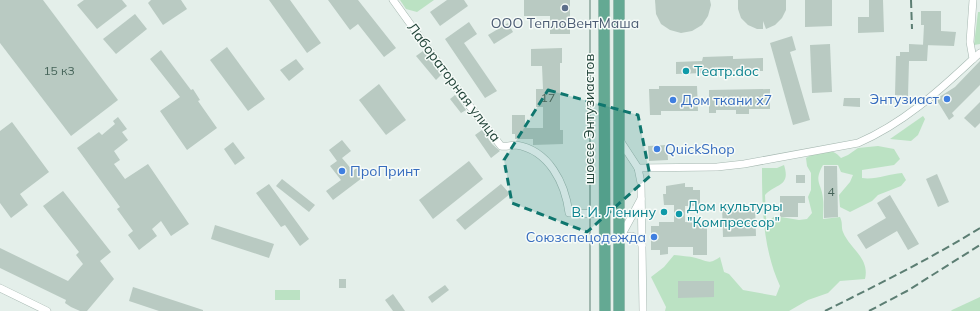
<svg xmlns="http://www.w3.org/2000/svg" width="980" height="311" font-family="Mulish,sans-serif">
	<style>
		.green { fill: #bbe2c3 }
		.building { fill: #b9cac2 }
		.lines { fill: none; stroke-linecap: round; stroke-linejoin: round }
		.street-casing { stroke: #a6b8b1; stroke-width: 8 }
		.primary-casing { stroke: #c1cac7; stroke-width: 12 }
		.street { stroke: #fff; stroke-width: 7 }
		.primary { stroke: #64a993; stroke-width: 11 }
		.tram { stroke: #5c7e73; stroke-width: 1 }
		.rail { stroke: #5c7e73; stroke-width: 2; stroke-dasharray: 8 4; stroke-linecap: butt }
		.marked { fill: #0f766e; fill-opacity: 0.2; stroke: #0f766e; stroke-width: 3; stroke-dasharray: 8 5; stroke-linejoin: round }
		.service-dot { fill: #5c6f8a; stroke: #f6fbf8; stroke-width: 1.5 }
		.culture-dot { fill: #0f9aa8; stroke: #f6fbf8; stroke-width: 1.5 }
		.shop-dot { fill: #3f7fe0; stroke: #f6fbf8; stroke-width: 1.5 }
		.labels { text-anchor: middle; stroke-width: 3; stroke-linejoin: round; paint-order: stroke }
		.number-label { font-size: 12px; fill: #47655a }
		.service-label { font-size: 14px; fill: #4e5e75; stroke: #f6fbf8 }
		.culture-label { font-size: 14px; fill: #0d838f; stroke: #f6fbf8; text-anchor: start }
		.street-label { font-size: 14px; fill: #214338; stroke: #f6fbf8 }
		.shop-label { font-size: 14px; fill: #366cbe; stroke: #f6fbf8; text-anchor: start }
	</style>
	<rect width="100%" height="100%" fill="#e4efea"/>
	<g class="green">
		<polygon points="400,0 434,0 417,12 406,9"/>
		<polygon points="978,12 980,12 980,44 974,45"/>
		<polygon points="923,116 925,119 918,135 911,141 890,139"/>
		<path d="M878 146 894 149 900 159 894 165 862 170V178C875 180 889 174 902 173L906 180 901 186 878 195 872 201 850 212 840 207 839 195 850 182 853 175 841 172 838 165H823C813 183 822 183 823 199 824 205 823 212 823 219L840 217C843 223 841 227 843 232 850 249 870 258 865 279L840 281 828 293 808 300 789 311H665L666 307 651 277 664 267 674 255C681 256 689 256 696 258 708 261 708 265 720 257L724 272 729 274 743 290 776 296 780 286C763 249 762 209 762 168H777L784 165C791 187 776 183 765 195L766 218 768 221 775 216 799 220 807 219 812 213 808 197 811 190V173L807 166 806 158C818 150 831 146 841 158L848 155 858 148Z"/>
		<rect x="275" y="290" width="25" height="10"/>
		<polygon points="980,297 980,311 951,311 952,310"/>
	</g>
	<g class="building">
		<polygon points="0,0 43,0 118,100 71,136 0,43"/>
		<polygon points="84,0 122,0 127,6 97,29 77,5"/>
		<polygon points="151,0 181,0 187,9 163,25 148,3"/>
		<polygon points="269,0 290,0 321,43 307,53"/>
		<polygon points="328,0 358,0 396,48 384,57 358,24 350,30"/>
		<polygon points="447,0 464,0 468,6 440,26 430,12"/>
		<polygon points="524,0 570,0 570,34 550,34 550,16 524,16"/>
		<polygon points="655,0 710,0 711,5 708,16 702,25 692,31 681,33 670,30 661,24 656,14"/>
		<polygon points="738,0 786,0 786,10 782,18 775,25 766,29 763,21 763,29 757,29 748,25 741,18 738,9"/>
		<polygon points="805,0 832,0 832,26 805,27"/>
		<polygon points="869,0 883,0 884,32 858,33 858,17 869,17"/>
		<polygon points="921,11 941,11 941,31 956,32 954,46 923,45 924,25 921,25"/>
		<polygon points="135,14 147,29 116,54 103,39"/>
		<polygon points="469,22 477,34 464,43 497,91 485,98 445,39"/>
		<polygon points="508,23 513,32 494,44 488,35"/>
		<polygon points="792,36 796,50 790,52 810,120 793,125 770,43"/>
		<polygon points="830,44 832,92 812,93 810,45"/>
		<polygon points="909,44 928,45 927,61 909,61 908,96 895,95 896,56 900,56 900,52 909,52"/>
		<polygon points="227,47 265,99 248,111 210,60"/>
		<polygon points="562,48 562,63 560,63 560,130 563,130 563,144 533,145 533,139 515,139 515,134 512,134 512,115 525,115 525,128 543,128 543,107 536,107 536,89 543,89 542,66 531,66 531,49"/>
		<polygon points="161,50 191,90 193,89 200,100 198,101 217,128 187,150 160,111 180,97 150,59"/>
		<polygon points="423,51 441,75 436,80 416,56"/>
		<polygon points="733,56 733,59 763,58 763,71 703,71 703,73 676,74 676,62 702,61 703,57"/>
		<polygon points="296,59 304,69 289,81 280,70"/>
		<polygon points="980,61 980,85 952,113 954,116 949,120 936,99 955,87"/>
		<polygon points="379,84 406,120 386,135 359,100"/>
		<polygon points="659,86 697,86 698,111 661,111 661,115 650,115 649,89 659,89"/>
		<polygon points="770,89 770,109 749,109 749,114 736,114 736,110 716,110 716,113 709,113 709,90"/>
		<polygon points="455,95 466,110 461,113 450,99"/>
		<polygon points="844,98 860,98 860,107 843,106"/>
		<polygon points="980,102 980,123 975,128 964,118"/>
		<polygon points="118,117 127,129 122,132 128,140 114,151 120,160 114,164 125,179 148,164 189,224 171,236 161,221 152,229 157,236 139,250 128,235 133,231 117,209 120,207 77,148 99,132 102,135 115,124 113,121"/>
		<polygon points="12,122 49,172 20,194 28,205 11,218 0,203 0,131"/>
		<polygon points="482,130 492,144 500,151 491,158 475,135"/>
		<polygon points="342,140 351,151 342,158 353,171 359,166 366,175 333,200 326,191 341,180 330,166 337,161 329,150"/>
		<polygon points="233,142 245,158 235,165 224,149"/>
		<polygon points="667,145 668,160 649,161 648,146"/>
		<polygon points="469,161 483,179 433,219 419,200"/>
		<polygon points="824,166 837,166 838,217 824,218"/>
		<polygon points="937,174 949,202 938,207 926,179"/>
		<rect x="796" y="175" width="9" height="8"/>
		<polygon points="282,179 315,205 309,212 276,186"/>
		<polygon points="685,183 685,187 693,187 693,190 700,190 700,206 685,206 685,222 707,223 707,255 693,255 693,247 668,247 668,254 660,255 660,250 651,250 651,226 659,226 659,222 674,222 674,205 664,205 663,194 666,194 666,186"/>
		<polygon points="269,184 309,239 300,246 285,225 281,227 256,193"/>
		<polygon points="501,184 510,194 465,230 456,220"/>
		<polygon points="63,191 111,252 100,261 114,279 87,311 80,311 71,307 65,303 66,300 0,268 0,248 68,281 83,264 76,255 79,252 43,206"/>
		<polygon points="890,195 919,244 908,250 897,231 866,249 857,235 886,218 877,203"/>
		<polygon points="780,196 805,196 805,203 798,203 798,217 780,217"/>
		<polygon points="755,205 756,236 723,237 722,206"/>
		<polygon points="215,225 274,244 269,258 211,239"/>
		<rect x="339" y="279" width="7" height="9"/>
		<polygon points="678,281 714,281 714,297 678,298"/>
		<polygon points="445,285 449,290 432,303 428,297"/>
		<polygon points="133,287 203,310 203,311 159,311 129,301"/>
		<polygon points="393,294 405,311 393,311 385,300"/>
	</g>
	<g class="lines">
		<g class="street-casing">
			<g id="street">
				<path d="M393 0 468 104 501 146C506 147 511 145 516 145 549 150 565 183 569 213L604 214"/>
				<polyline points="973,59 980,53"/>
				<polyline points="619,139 638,168 641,183 643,311"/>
				<path d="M638 168 717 167 744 164 858 143C902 124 938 92 973 59L970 42 973 0"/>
				<polyline points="620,238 641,199"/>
				<polyline points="620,242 624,237 632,236 639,240 642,245"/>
				<polyline points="0,288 47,311"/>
			</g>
		</g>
		<g class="primary-casing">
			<g id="primary">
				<polyline points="604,0 605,311"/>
				<polyline points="619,311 619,0"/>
			</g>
		</g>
		<use href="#street" class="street"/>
		<use href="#primary" class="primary"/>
		<polyline class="tram" points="590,311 590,0"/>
		<g class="rail">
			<polyline points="911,0 912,29"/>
			<path d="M825 311C877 285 930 259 980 228"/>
			<polyline points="869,311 907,291 980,245"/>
		</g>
	</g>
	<path class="marked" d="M548 90 638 115 650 176 587 232 512 203 504 160Z"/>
	<circle class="service-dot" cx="565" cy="8" r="4"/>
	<g class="culture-dot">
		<circle cx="686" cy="71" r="4"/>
		<circle cx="664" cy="212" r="4"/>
		<circle cx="679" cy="214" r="4"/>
	</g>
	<g class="shop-dot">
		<circle cx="947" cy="99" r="4"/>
		<circle cx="673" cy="100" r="4"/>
		<circle cx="657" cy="149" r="4"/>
		<circle cx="342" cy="171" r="4"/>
		<circle cx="654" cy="237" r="4"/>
	</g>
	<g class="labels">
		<g class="number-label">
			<text x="59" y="75">15 к3</text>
			<text x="548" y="102">17</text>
			<text x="831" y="196">4</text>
		</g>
		<g class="service-label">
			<text x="565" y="28">ООО ТеплоВентМаша</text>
		</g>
		<g class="culture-label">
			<text x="694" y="76">Театр.doc</text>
			<text x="687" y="211">Дом культуры<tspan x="687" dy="16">"Компрессор"</tspan></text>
			<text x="656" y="217" text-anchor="end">В. И. Ленину</text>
		</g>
		<g class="street-label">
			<text transform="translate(454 82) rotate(53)" y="5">Лабораторная улица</text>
			<text transform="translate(589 119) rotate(-90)" y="5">шоссе Энтузиастов</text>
		</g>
		<g class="shop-label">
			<text x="939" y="104" text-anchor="end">Энтузиаст</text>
			<text x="681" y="105">Дом ткани x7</text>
			<text x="665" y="154">QuickShop</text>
			<text x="350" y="176">ПроПринт</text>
			<text x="646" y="242" text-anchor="end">Союзспецодежда</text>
		</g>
	</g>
</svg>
